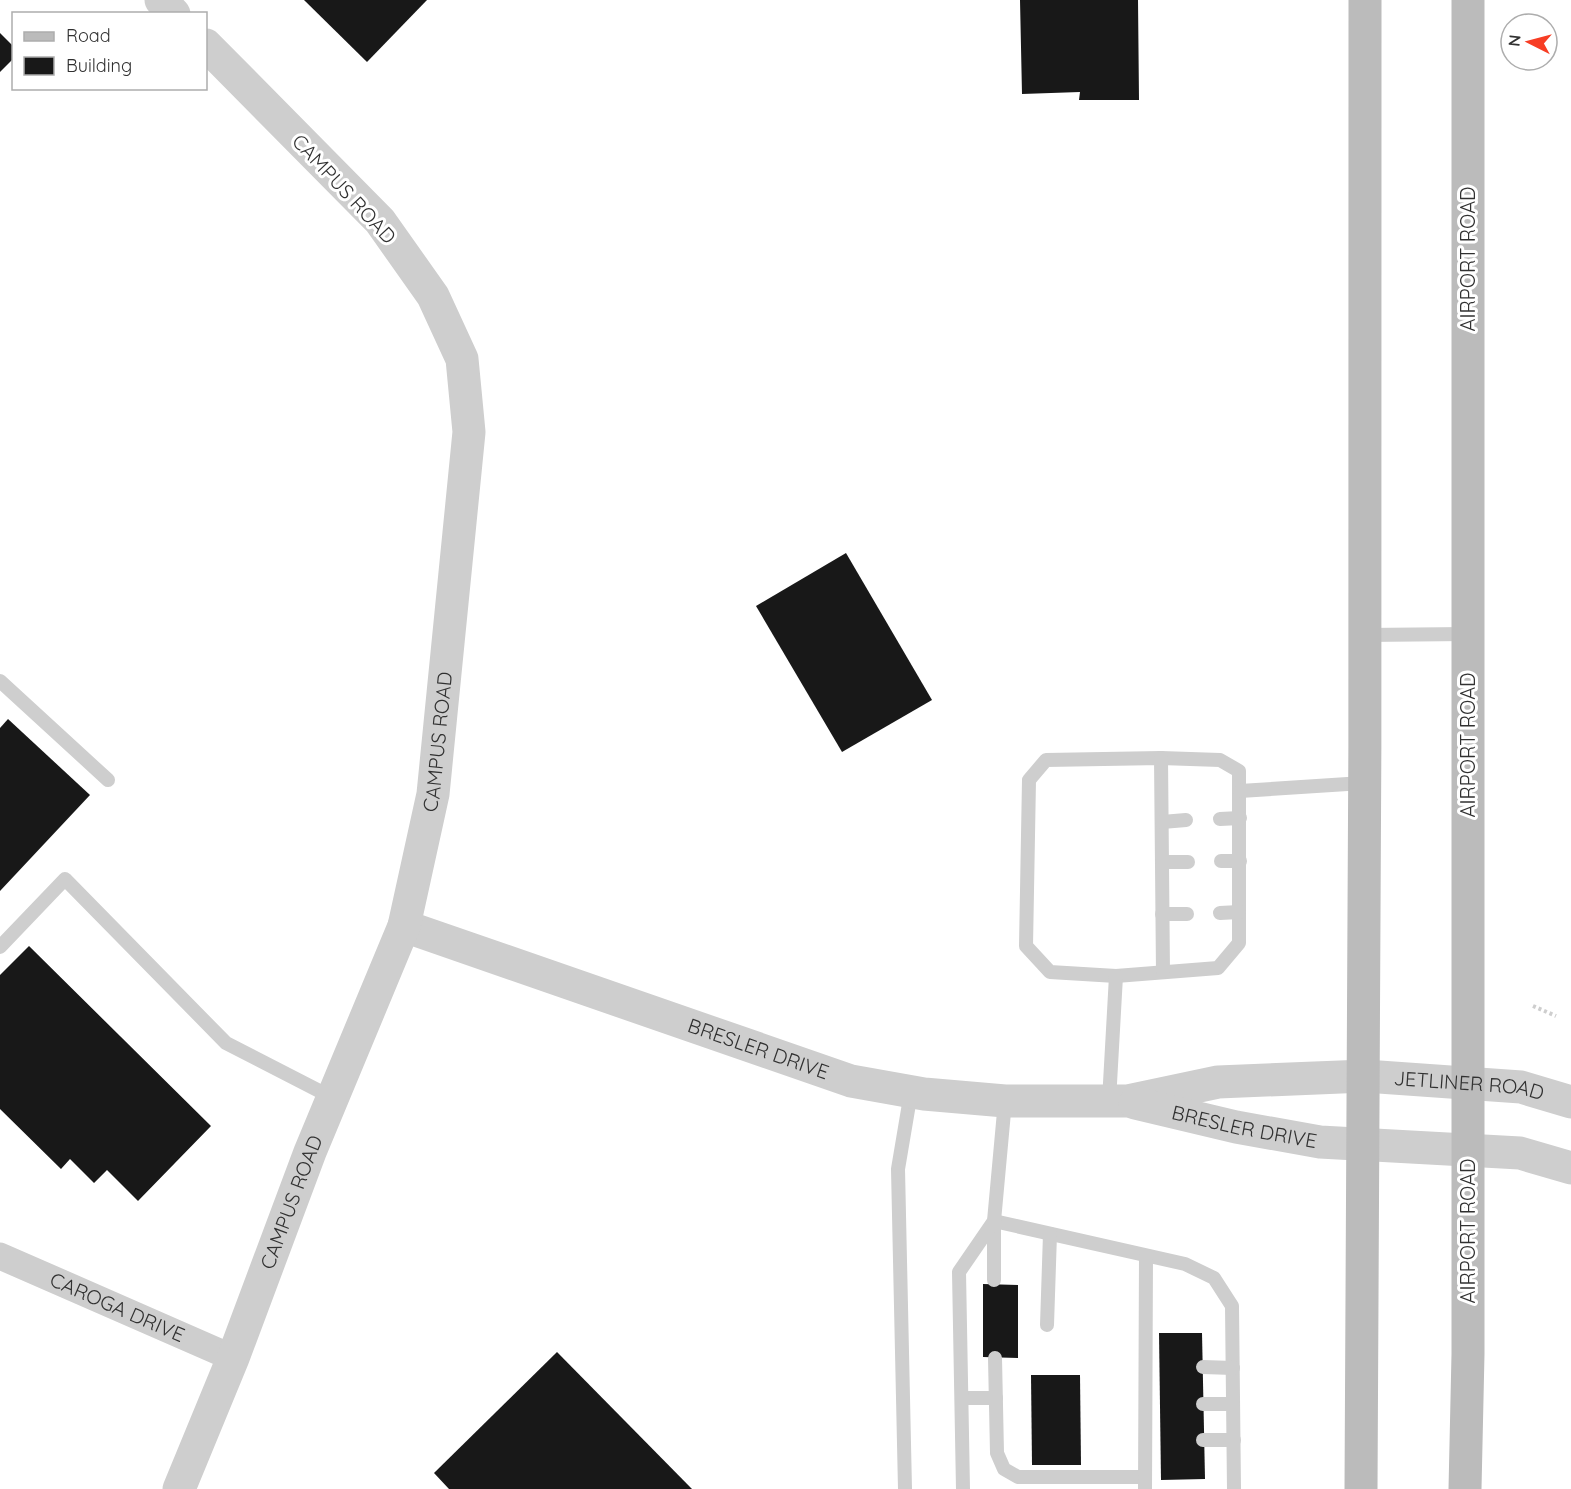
<svg xmlns="http://www.w3.org/2000/svg" width="1571" height="1489" font-family="Quicksand,sans-serif">
	<style>
		.building { fill: #181818 }
		.lines { fill: none; stroke-linecap: round; stroke-linejoin: round }
		.path { stroke: #cecece; stroke-width: 4; stroke-dasharray: 3 3; stroke-linecap: butt }
		.service { stroke: #cecece; stroke-width: 14 }
		.minor { stroke: #cecece; stroke-width: 27 }
		.tertiary { stroke: #cecece; stroke-width: 33 }
		.secondary { stroke: #bbb; stroke-width: 33 }
		.labels { text-anchor: middle; stroke-width: 6; stroke-linejoin: round; paint-order: stroke }
		.street-label { font-size: 20px; fill: #313131; stroke: #fff }
	</style>
	<rect width="100%" height="100%" fill="#fff"/>
	<g class="building">
		<polygon points="304,0 427,0 367,62"/>
		<polygon points="1020,0 1138,0 1139,100 1079,100 1080,92 1022,94"/>
		<polygon points="0,33 14,47 14,58 0,72"/>
		<polygon points="846,553 932,700 842,752 756,606"/>
		<polygon points="8,719 90,795 0,891 0,728"/>
		<polygon points="29,946 211,1126 138,1201 107,1170 94,1183 70,1159 61,1169 0,1109 0,975"/>
		<polygon points="983,1284 1018,1285 1018,1358 983,1357"/>
		<polygon points="1159,1333 1202,1333 1205,1479 1161,1480"/>
		<polygon points="557,1352 692,1489 449,1489 434,1473"/>
		<polygon points="1031,1375 1080,1375 1081,1465 1032,1465"/>
	</g>
	<g class="lines">
		<polyline class="path" points="1533,1006 1556,1016"/>
		<g class="service">
			<polyline points="1365,635 1467,634"/>
			<polyline points="0,681 108,780"/>
			<polygon points="1161,758 1220,760 1239,771 1239,943 1218,968 1116,976 1050,972 1026,946 1029,780 1046,760"/>
			<polyline points="1161,758 1163,972"/>
			<polyline points="1240,791 1363,783"/>
			<polyline points="1220,819 1240,818"/>
			<polyline points="1162,822 1186,820"/>
			<polyline points="1221,861 1240,861"/>
			<polyline points="1162,862 1188,862"/>
			<polyline points="1220,913 1239,912"/>
			<polyline points="1162,914 1187,914"/>
			<polyline points="0,947 65,879 226,1043 333,1098"/>
			<polyline points="1109,1101 1116,976"/>
			<polyline points="994,1280 994,1221 1185,1264 1214,1278 1232,1306 1234,1489"/>
			<polyline points="1047,1325 1050,1234"/>
			<polyline points="995,1358 997,1453 1004,1469 1018,1477 1145,1477"/>
			<polyline points="1203,1367 1233,1368"/>
			<polyline points="962,1398 996,1398"/>
			<polyline points="1203,1404 1233,1404"/>
			<polyline points="1203,1440 1234,1440"/>
			<polyline points="905,1489 898,1169 911,1092"/>
			<polyline points="963,1489 959,1272 994,1221 1005,1101"/>
			<polyline points="1145,1489 1146,1256"/>
		</g>
		<path class="minor" id="s1" d="M0 1256 233 1358"/>
		<g class="tertiary">
			<polyline points="161,0 174,14"/>
			<path id="s2" d="M404 926 851 1081 924 1094 1005 1101H1128L1218 1082 1365 1076 1521 1087 1571 1102"/>
			<path id="s3" d="M1135 1103 1236 1127 1320 1142 1520 1153 1571 1168"/>
			<path id="s4" d="M179 1489 233 1358 310 1152 404 926 433 794 469 432 462 359 433 296 380 221 206 45"/>
		</g>
		<g class="secondary">
			<path d="M1361 1489C1366 993 1365 496 1365 0"/>
			<polyline points="1465,1489 1468,1354 1468,0"/>
		</g>
	</g>
	<g class="labels">
		<g class="street-label">
			<text transform="translate(344 189) rotate(47)" y="7">CAMPUS ROAD</text>
			<text transform="translate(1468 259) rotate(-90)" y="7">AIRPORT ROAD</text>
			<text dy="7" stroke="none"><textPath href="#s4" startOffset="794">CAMPUS ROAD</textPath></text>
			<text transform="translate(1468 745) rotate(-90)" y="7">AIRPORT ROAD</text>
			<text dy="7" stroke="none"><textPath href="#s2" startOffset="375">BRESLER DRIVE</textPath></text>
			<text dy="7" stroke="none"><textPath href="#s2" startOffset="1095">JETLINER ROAD</textPath></text>
			<text dy="7" stroke="none"><textPath href="#s3" startOffset="112">BRESLER DRIVE</textPath></text>
			<text dy="7" stroke="none"><textPath href="#s4" startOffset="308">CAMPUS ROAD</textPath></text>
			<text transform="translate(1468 1231) rotate(-90)" y="7">AIRPORT ROAD</text>
			<text dy="7" stroke="none"><textPath href="#s1" startOffset="128">CAROGA DRIVE</textPath></text>
		</g>
	</g>
	<rect x="12" y="12" width="195" height="78" fill="#ffffff" stroke="#adadad" stroke-width="1.5"/>
	<rect x="24" y="32" width="30" height="9" fill="#bbbbbb" stroke="#adadad" stroke-width="1.5"/>
	<text x="66" y="42" font-size="18" fill="#313131">Road</text>
	<rect x="24" y="57" width="30" height="18" fill="#181818" stroke="#adadad" stroke-width="1.5"/>
	<text x="66" y="72" font-size="18" fill="#313131">Building</text>
	<g transform="translate(1529 42) rotate(276)"><circle r="28" fill="#ffffff" stroke="#adadad" stroke-width="1.5"/>
	<path d="M0-4.5L10 22L0 15L-10 22Z" fill="#f73d24"/>
	<text y="-9" font-size="16" font-weight="bold" text-anchor="middle" fill="#313131">N</text>
	</g>
</svg>
